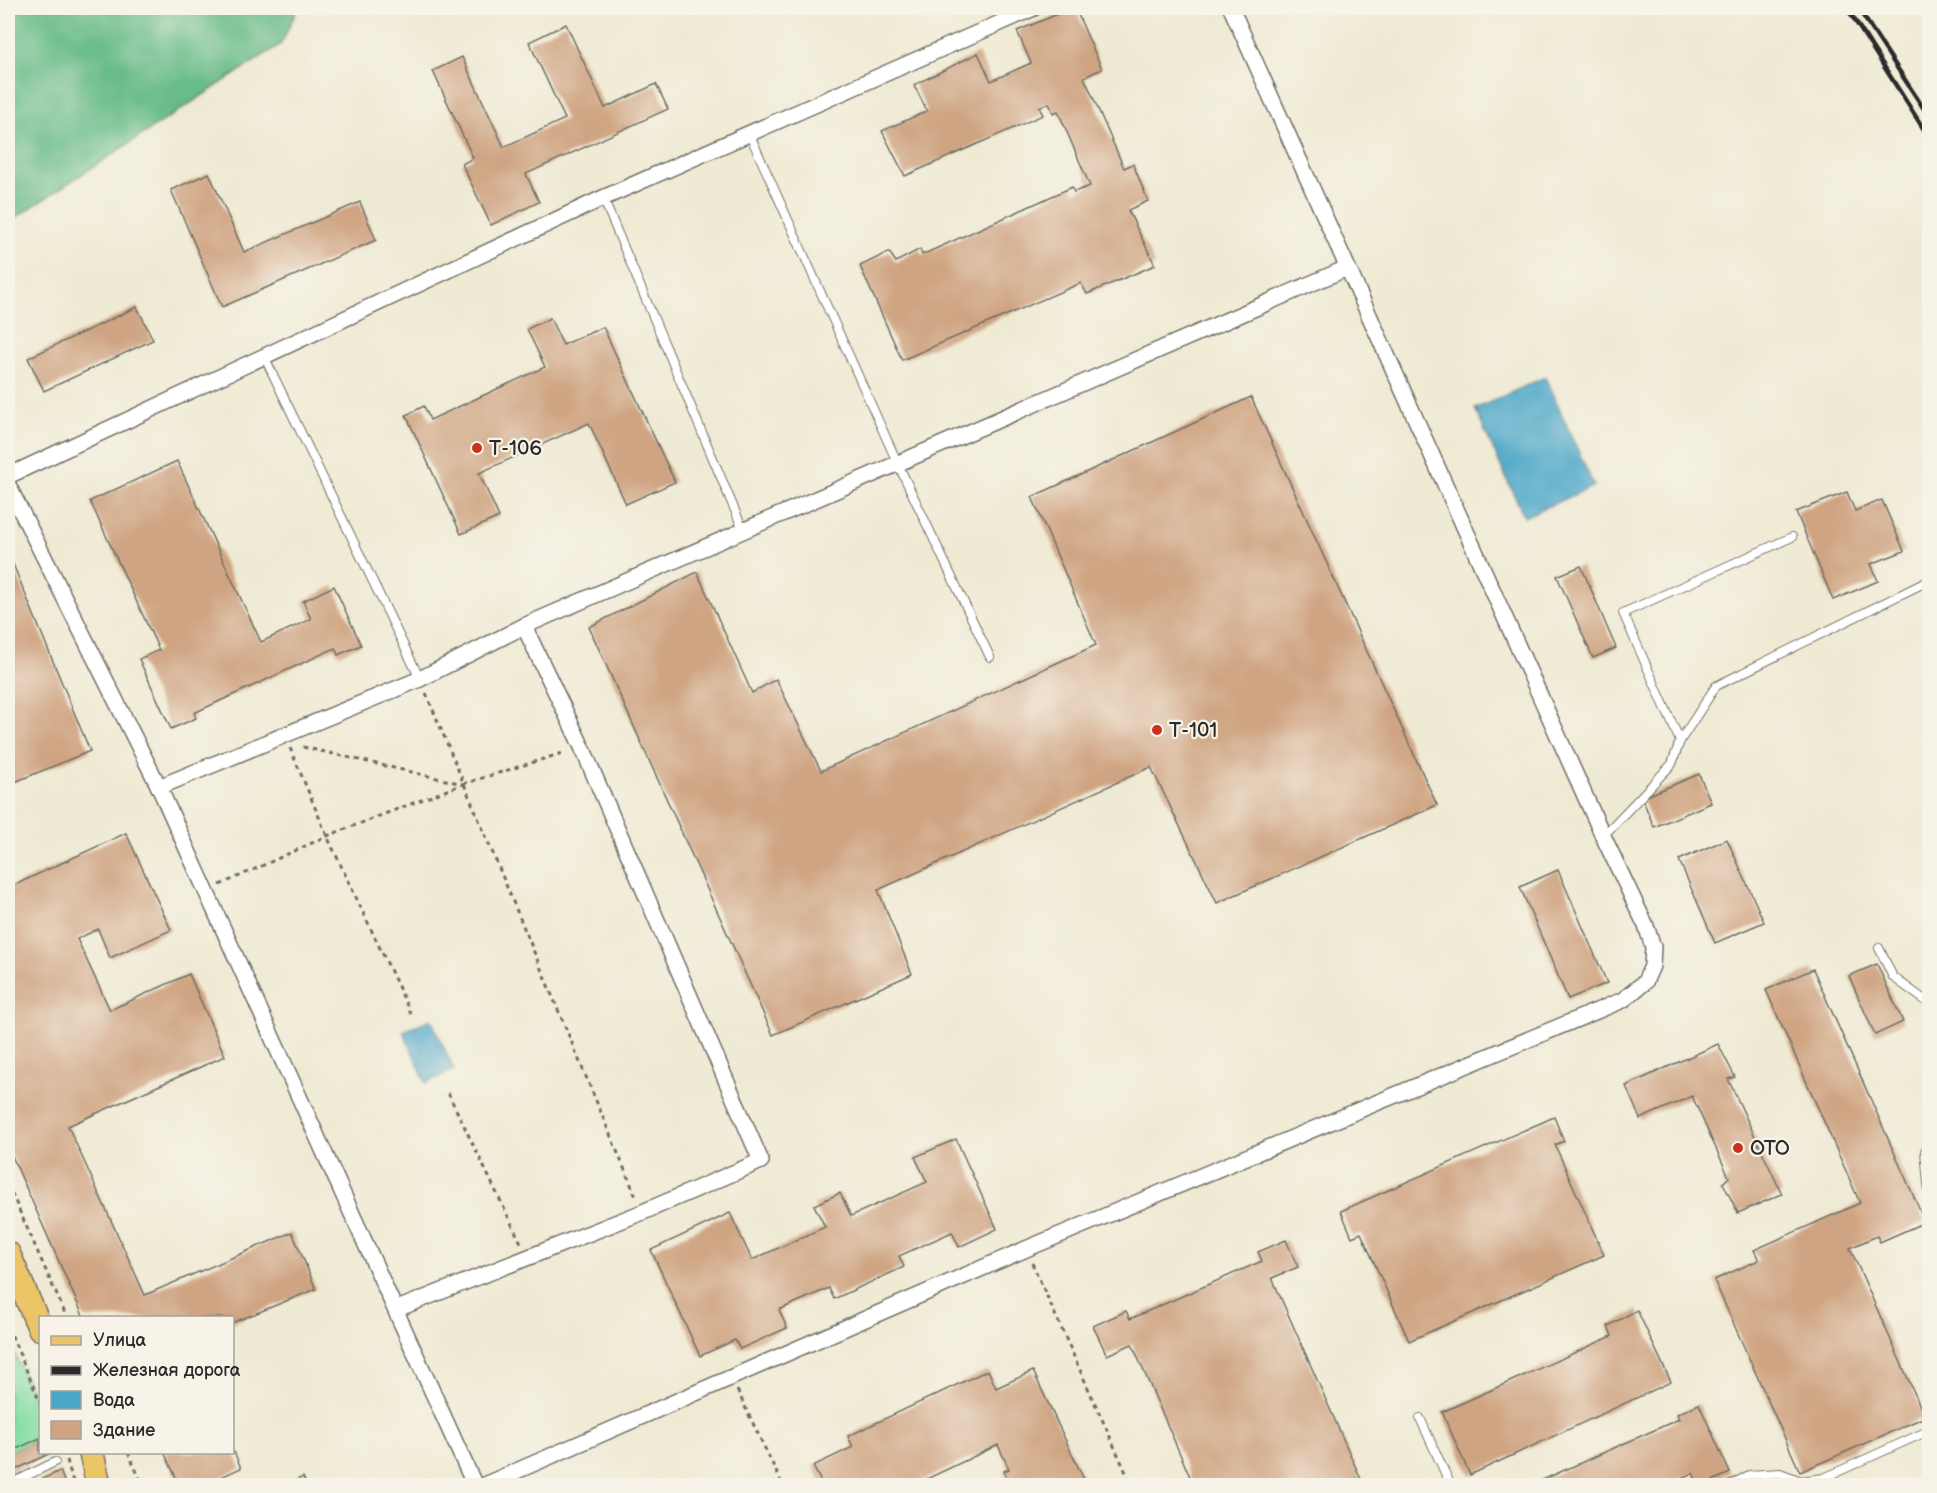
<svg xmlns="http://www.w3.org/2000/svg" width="1937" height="1493" font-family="'Balsamiq Sans',sans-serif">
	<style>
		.green { fill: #81dca2; stroke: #568466; stroke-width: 1.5 }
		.forest { fill: #68bc88; stroke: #4a745a; stroke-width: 1.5 }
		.water { fill: #48a6c7; stroke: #3a6879; stroke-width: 1.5 }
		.building { fill: #cfa482 }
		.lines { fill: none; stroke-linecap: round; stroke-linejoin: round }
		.lane-casing { stroke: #706e66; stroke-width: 10 }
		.street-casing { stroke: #706e66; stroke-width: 18 }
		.primary-casing { stroke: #706e66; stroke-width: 27 }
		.path { stroke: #706e66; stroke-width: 3; stroke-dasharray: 4.5 4.5; stroke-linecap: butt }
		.lane { stroke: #fff; stroke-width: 8 }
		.street { stroke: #fff; stroke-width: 15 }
		.primary { stroke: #edc569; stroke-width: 24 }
		.rail { stroke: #2b2b2b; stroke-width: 4.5 }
		.poi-dot { fill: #c8321e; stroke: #f7f3e8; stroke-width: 2 }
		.labels { text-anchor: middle; stroke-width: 4.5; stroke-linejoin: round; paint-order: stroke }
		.poi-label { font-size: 21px; fill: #2b2b2b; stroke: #f7f3e8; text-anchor: start }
	</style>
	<rect width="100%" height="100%" fill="#f7f3e8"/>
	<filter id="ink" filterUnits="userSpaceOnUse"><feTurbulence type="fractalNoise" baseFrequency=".0167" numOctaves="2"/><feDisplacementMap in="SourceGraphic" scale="12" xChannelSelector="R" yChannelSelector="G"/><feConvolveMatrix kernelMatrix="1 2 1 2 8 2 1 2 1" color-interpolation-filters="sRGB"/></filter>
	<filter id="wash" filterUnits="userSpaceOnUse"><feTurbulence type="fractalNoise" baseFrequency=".008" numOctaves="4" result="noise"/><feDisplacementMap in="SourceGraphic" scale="24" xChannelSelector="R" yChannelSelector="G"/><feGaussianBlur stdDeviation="1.35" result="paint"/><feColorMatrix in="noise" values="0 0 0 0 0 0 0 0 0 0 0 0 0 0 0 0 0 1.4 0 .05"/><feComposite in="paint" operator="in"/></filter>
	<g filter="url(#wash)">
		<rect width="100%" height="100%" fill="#efead3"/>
		<polygon class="green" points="8,1339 40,1413 40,1438 8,1453"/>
		<polygon class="forest" points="8,8 298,8 281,44 15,218 8,197"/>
		<g class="water">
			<polygon points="1545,377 1594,486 1524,517 1475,409"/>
			<polygon points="431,1019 454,1070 426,1083 403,1031"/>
		</g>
		<g id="blocks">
			<g class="building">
				<polygon points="1072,8 1075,8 1102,69 1084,77 1124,168 1133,164 1148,201 1128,210 1155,265 1087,294 1081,283 902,360 860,266 889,252 896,262 920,249 922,255 1072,187 1074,192 1090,186 1058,111 1053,113 1049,103 1039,107 1043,115 905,176 882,131 927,111 914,85 978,53 991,81 1031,63 1017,31"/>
				<polygon points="566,24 605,108 656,84 668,109 526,174 539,202 491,225 462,164 473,158 433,71 462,57 504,147 565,119 529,42"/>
				<polygon points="209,173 244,252 360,202 376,240 222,307 171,190"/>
				<polygon points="137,307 153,340 44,391 28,358"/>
				<polygon points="550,318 563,345 603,327 675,482 626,504 589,423 479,473 499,517 461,534 406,415 424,406 430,420 545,367 527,329"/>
				<polygon points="1251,397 1437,805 1217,903 1151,767 878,890 912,974 773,1035 589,627 697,572 752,693 776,679 821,771 1096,645 1032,497"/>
				<polygon points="177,461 261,642 311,619 303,601 334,586 361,645 338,655 335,648 194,713 196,718 171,729 139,659 159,650 90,501"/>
				<polygon points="1847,492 1855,511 1882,500 1904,551 1871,564 1878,581 1833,600 1796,512"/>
				<polygon points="8,552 90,751 10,784 8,778"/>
				<polygon points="1581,566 1616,648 1593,658 1557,576"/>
				<polygon points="1699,774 1711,803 1654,827 1642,798"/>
				<polygon points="126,833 171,930 110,958 98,929 77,939 110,1010 189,974 225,1056 68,1126 145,1295 292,1232 316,1289 232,1323 232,1318 84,1318 8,1147 8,888"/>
				<polygon points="1727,839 1764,922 1715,943 1679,860"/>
				<polygon points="1558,870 1607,983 1568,999 1520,887"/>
				<polygon points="1877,964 1903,1022 1875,1035 1849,976"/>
				<polygon points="1813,969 1925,1222 1880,1242 1877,1236 1850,1248 1925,1417 1800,1472 1714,1280 1759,1260 1754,1250 1860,1203 1766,990"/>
				<polygon points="1718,1044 1735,1077 1728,1079 1782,1194 1738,1213 1723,1183 1729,1177 1692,1096 1640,1119 1626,1086"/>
				<polygon points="1554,1117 1564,1141 1555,1145 1604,1255 1409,1341 1361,1233 1352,1237 1341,1211"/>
				<polygon points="956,1139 997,1229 959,1247 952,1232 899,1256 904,1267 834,1299 829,1288 779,1310 787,1328 740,1349 735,1340 700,1356 651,1250 730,1213 752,1260 825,1227 814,1205 840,1193 851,1216 927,1182 915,1157"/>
				<polygon points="1286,1240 1298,1267 1272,1278 1364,1486 1194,1486 1132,1344 1107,1355 1093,1326 1126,1311 1130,1319 1262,1261 1258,1252"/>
				<polygon points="1637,1310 1671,1382 1470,1475 1442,1412 1612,1336 1608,1326"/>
				<polygon points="988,1370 996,1388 1033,1371 1087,1486 1011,1486 1004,1471 1009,1469 998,1445 912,1486 823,1486 813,1466 853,1447 848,1436"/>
				<polygon points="1699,1404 1730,1473 1701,1486 1699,1486 1693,1473 1665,1486 1529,1486 1679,1419 1677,1414"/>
				<polygon points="40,1438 40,1452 53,1452 8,1473 8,1453"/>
				<polygon points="164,1452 234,1452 241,1468 202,1486 180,1486"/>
				<polygon points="60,1471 66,1486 27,1486"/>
				<polygon points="303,1477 307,1486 284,1486"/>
			</g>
		</g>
	</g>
	<g filter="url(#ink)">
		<use href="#blocks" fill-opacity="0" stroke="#706e66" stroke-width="1.5"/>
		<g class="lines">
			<g class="lane-casing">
				<g id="lane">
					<polyline points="749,133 897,462 990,657"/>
					<polyline points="603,198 744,532"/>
					<polyline points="264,356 420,679"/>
					<polyline points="1680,741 1716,686 1930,580"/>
					<polyline points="1603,836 1672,764 1680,741 1623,613 1792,537"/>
					<polyline points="1879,948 1893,977 1930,1004"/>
					<polyline points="1930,1147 1925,1151 1930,1203"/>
					<polyline points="1420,1418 1451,1486"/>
					<polyline points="8,1485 55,1462"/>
					<polyline points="1729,1486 1749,1475 1780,1473 1801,1481 1824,1478 1930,1430"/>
				</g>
			</g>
			<g class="street-casing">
				<g id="street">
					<polyline points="8,476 603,198 1034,8"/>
					<polyline points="8,485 159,787 475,1486"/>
					<polyline points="159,787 420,679 524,626 1347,268"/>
					<polyline points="397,1309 643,1212 761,1161 582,747 524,626"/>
					<polyline points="482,1486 1026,1249 1623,1000 1645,982 1652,966 1653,947 1646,926 1603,836 1231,8"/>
				</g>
			</g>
			<g class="primary-casing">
				<g id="primary">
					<polyline points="8,1254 40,1328"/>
					<polyline points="91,1452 99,1486"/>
				</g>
			</g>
			<g class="path">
				<polyline points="426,693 637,1199"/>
				<polyline points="290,748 327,836 412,1016"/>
				<polyline points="463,784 566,752"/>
				<polyline points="220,885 327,836 463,784 299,746"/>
				<polyline points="448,1093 522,1245"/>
				<polyline points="8,1185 67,1318"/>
				<polyline points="1032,1263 1132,1486"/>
				<polyline points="8,1327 40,1402"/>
				<polyline points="737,1390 783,1486"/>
				<polyline points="128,1452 143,1486"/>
				<polyline points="67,1460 74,1486"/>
			</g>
			<use href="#lane" class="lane"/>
			<use href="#street" class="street"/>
			<use href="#primary" class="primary"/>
			<g class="rail">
				<polyline points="1847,8 1930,139"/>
				<polyline points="1858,8 1930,118"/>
			</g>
		</g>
	</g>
	<g class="poi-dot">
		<circle cx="477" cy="448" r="6"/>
		<circle cx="1157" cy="730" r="6"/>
		<circle cx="1738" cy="1148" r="6"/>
	</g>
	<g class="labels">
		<g class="poi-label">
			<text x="489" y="455">Т-106</text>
			<text x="1169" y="737">Т-101</text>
			<text x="1750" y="1155">ОТО</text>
		</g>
	</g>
	<rect width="1937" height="1493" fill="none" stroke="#f7f3e8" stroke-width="30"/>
	<rect x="39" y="1316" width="195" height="138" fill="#f7f3e8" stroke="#a5a39c" stroke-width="1.5"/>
	<rect x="51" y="1336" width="30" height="9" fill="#edc569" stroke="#a5a39c" stroke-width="1.5"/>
	<text x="93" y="1346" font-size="18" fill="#2b2b2b">Улица</text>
	<rect x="51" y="1366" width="30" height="9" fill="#2b2b2b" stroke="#a5a39c" stroke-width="1.5"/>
	<text x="93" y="1376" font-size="18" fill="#2b2b2b">Железная дорога</text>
	<rect x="51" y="1391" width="30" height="18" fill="#48a6c7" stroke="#a5a39c" stroke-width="1.5"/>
	<text x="93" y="1406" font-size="18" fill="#2b2b2b">Вода</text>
	<rect x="51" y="1421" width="30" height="18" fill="#cfa482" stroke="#a5a39c" stroke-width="1.5"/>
	<text x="93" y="1436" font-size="18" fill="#2b2b2b">Здание</text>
</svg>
